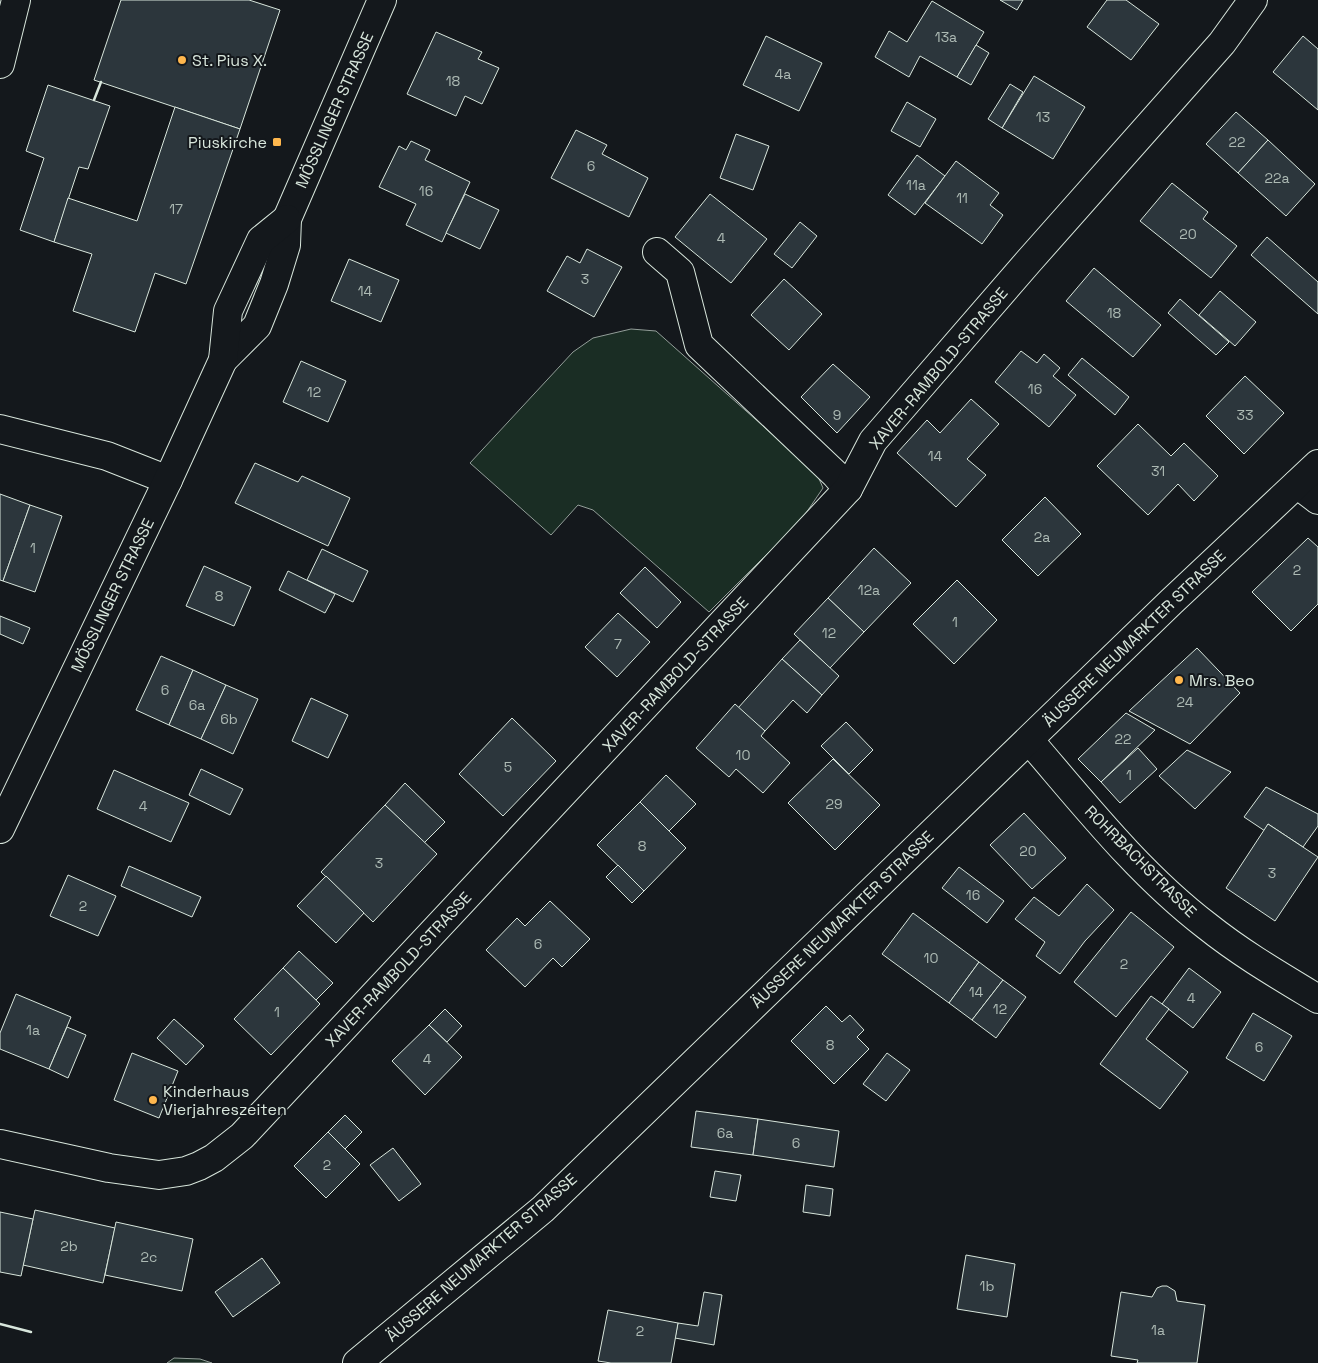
<svg xmlns="http://www.w3.org/2000/svg" width="1318" height="1363" font-family="'Space Grotesk',sans-serif">
	<style>
		.green { fill: #1a2d24; stroke: #939e99 }
		.building { fill: #2c363c; stroke: #d8e6dc }
		.lines { fill: none; stroke-linecap: round; stroke-linejoin: round }
		.minor-casing { stroke: #d8e6dc; stroke-width: 30 }
		.minor { stroke: #14181c; stroke-width: 28 }
		.wall { stroke: #d8e6dc; stroke-width: 2.5 }
		.poi-dot { fill: #ffb74d; stroke: #14181c; stroke-width: 2 }
		.labels { text-anchor: middle; stroke-width: 4; stroke-linejoin: round; paint-order: stroke }
		.number-label { font-size: 14px; fill: #adbab4 }
		.poi-label { font-size: 16px; fill: #d8e6dc; stroke: #14181c; text-anchor: start }
		.street-label { font-size: 16px; fill: #d8e6dc; stroke: #14181c }
	</style>
	<rect width="100%" height="100%" fill="#14181c"/>
	<g class="green">
		<polygon points="631,329 656,331 817,474 823,488 802,519 709,612 593,510 578,505 551,535 470,463 573,352 593,338"/>
		<polygon points="174,1358 200,1359 212,1363 167,1363"/>
	</g>
	<g class="building">
		<polygon points="121,0 249,0 280,10 240,129 94,80"/>
		<polygon points="1000,0 1023,0 1017,10"/>
		<polygon points="1107,0 1126,0 1159,24 1131,60 1087,27"/>
		<polygon points="932,1 984,32 957,77 920,56 909,77 875,57 889,31 907,42"/>
		<polygon points="436,32 482,52 478,59 499,68 482,104 465,96 456,116 407,94"/>
		<polygon points="766,36 822,63 799,111 743,85"/>
		<polygon points="1303,36 1318,49 1318,110 1273,72"/>
		<polygon points="976,45 989,53 971,85 957,77"/>
		<polygon points="1034,76 1085,107 1053,159 1002,128"/>
		<polygon points="1010,84 1023,92 1002,128 988,119"/>
		<polygon points="48,85 110,106 88,169 79,167 54,242 20,230 44,158 26,151"/>
		<polygon points="907,102 936,119 920,147 891,131"/>
		<polygon points="175,107 240,129 186,284 155,273 135,332 73,311 92,254 54,242 68,198 137,221"/>
		<polygon points="1236,112 1268,140 1238,173 1206,144"/>
		<polygon points="576,130 607,145 602,154 648,178 629,217 551,178"/>
		<polygon points="736,134 769,146 753,190 720,178"/>
		<polygon points="1268,140 1315,184 1286,216 1238,173"/>
		<polygon points="411,141 430,150 425,160 470,182 442,242 406,225 416,204 379,187 399,146 406,150"/>
		<polygon points="917,155 945,176 915,215 888,195"/>
		<polygon points="956,161 999,193 990,205 1003,215 982,244 925,203"/>
		<polygon points="1172,183 1208,212 1203,219 1237,246 1211,278 1140,221"/>
		<polygon points="465,194 499,210 480,249 446,233"/>
		<polygon points="710,194 767,239 731,283 675,237"/>
		<polygon points="800,222 817,236 792,268 774,254"/>
		<polygon points="1267,237 1318,282 1318,314 1251,255"/>
		<polygon points="587,249 622,267 594,317 547,291 567,256 580,263"/>
		<polygon points="349,259 399,280 381,322 331,301"/>
		<polygon points="1094,268 1161,325 1133,357 1066,301"/>
		<polygon points="784,279 822,314 789,350 751,315"/>
		<polygon points="1220,291 1256,322 1235,346 1199,315"/>
		<polygon points="1180,299 1229,342 1216,355 1168,313"/>
		<polygon points="1021,351 1037,363 1044,354 1060,368 1053,376 1076,395 1049,427 995,382"/>
		<polygon points="1082,358 1129,397 1115,415 1068,375"/>
		<polygon points="301,361 346,381 328,422 283,402"/>
		<polygon points="833,364 870,397 837,433 801,397"/>
		<polygon points="1245,376 1284,413 1244,454 1206,416"/>
		<polygon points="971,399 999,424 967,459 986,475 956,507 897,453 927,420 940,433"/>
		<polygon points="1138,424 1171,456 1184,443 1218,476 1194,501 1178,484 1148,515 1097,466"/>
		<polygon points="255,463 298,482 302,476 350,498 328,546 235,503"/>
		<polygon points="0,494 30,505 3,581 0,580"/>
		<polygon points="1045,497 1081,534 1038,576 1002,540"/>
		<polygon points="30,505 62,516 35,592 3,581"/>
		<polygon points="1308,538 1318,547 1318,604 1291,631 1252,592"/>
		<polygon points="874,548 911,583 864,632 828,598"/>
		<polygon points="322,549 368,571 353,602 307,580"/>
		<polygon points="204,566 251,587 234,626 186,606"/>
		<polygon points="645,567 681,602 657,628 620,593"/>
		<polygon points="288,571 335,594 325,613 279,590"/>
		<polygon points="957,580 997,620 954,664 913,624"/>
		<polygon points="828,598 864,632 830,668 794,634"/>
		<polygon points="618,613 650,642 617,677 585,647"/>
		<polygon points="0,616 30,628 23,644 0,634"/>
		<polygon points="800,640 839,676 822,695 782,659"/>
		<polygon points="1197,648 1240,693 1190,744 1129,711"/>
		<polygon points="161,656 193,670 169,725 136,710"/>
		<polygon points="782,659 822,695 807,713 793,700 765,731 738,708"/>
		<polygon points="193,670 226,685 201,739 169,725"/>
		<polygon points="226,685 258,699 233,754 201,739"/>
		<polygon points="311,698 348,715 328,758 292,741"/>
		<polygon points="735,704 765,731 761,736 790,763 763,793 736,769 729,777 696,748"/>
		<polygon points="1126,713 1155,730 1101,782 1078,759"/>
		<polygon points="512,718 556,761 503,816 459,774"/>
		<polygon points="846,722 873,750 849,774 821,746"/>
		<polygon points="1138,748 1157,769 1120,803 1101,782"/>
		<polygon points="1187,750 1231,772 1195,809 1159,776"/>
		<polygon points="833,759 880,805 835,850 788,803"/>
		<polygon points="201,769 243,789 230,815 189,795"/>
		<polygon points="114,770 189,803 171,842 97,809"/>
		<polygon points="666,775 696,804 669,831 640,802"/>
		<polygon points="405,783 445,822 424,843 385,805"/>
		<polygon points="1266,787 1318,814 1318,826 1303,847 1268,824 1265,831 1244,817"/>
		<polygon points="640,802 686,848 644,891 597,845"/>
		<polygon points="385,805 437,854 373,922 321,872"/>
		<polygon points="1024,813 1066,858 1032,889 990,845"/>
		<polygon points="1268,824 1318,857 1275,921 1226,888"/>
		<polygon points="618,865 644,891 632,903 606,877"/>
		<polygon points="129,866 201,897 192,917 121,886"/>
		<polygon points="959,867 1004,901 987,923 942,888"/>
		<polygon points="68,875 116,896 98,936 50,916"/>
		<polygon points="326,876 364,913 336,943 297,906"/>
		<polygon points="1087,884 1114,910 1085,941 1060,974 1036,956 1045,942 1015,919 1034,897 1059,916"/>
		<polygon points="550,901 590,939 562,967 553,958 525,987 486,950 517,918 525,926"/>
		<polygon points="1131,912 1174,947 1116,1017 1074,982"/>
		<polygon points="913,913 979,962 949,1003 882,954"/>
		<polygon points="299,951 333,983 316,1000 283,968"/>
		<polygon points="979,962 1003,980 972,1020 949,1003"/>
		<polygon points="283,968 320,1004 271,1055 234,1019"/>
		<polygon points="1189,968 1221,992 1193,1028 1162,1004"/>
		<polygon points="1003,980 1026,997 996,1038 972,1020"/>
		<polygon points="16,994 71,1017 49,1069 0,1049 0,1033"/>
		<polygon points="1151,996 1169,1009 1146,1039 1188,1072 1160,1109 1100,1064"/>
		<polygon points="826,1006 842,1022 850,1015 864,1030 857,1037 869,1049 834,1084 791,1041"/>
		<polygon points="445,1009 462,1026 447,1042 429,1025"/>
		<polygon points="1253,1013 1292,1036 1264,1081 1226,1058"/>
		<polygon points="174,1019 204,1046 186,1065 157,1038"/>
		<polygon points="429,1025 462,1057 425,1095 392,1061"/>
		<polygon points="67,1027 86,1035 68,1078 49,1069"/>
		<polygon points="132,1053 178,1071 159,1118 114,1100"/>
		<polygon points="887,1053 910,1070 886,1101 863,1084"/>
		<polygon points="696,1111 758,1119 753,1155 691,1147"/>
		<polygon points="345,1115 362,1132 345,1149 328,1132"/>
		<polygon points="758,1119 839,1131 834,1167 753,1155"/>
		<polygon points="328,1132 360,1164 326,1198 294,1166"/>
		<polygon points="393,1148 421,1184 399,1201 370,1165"/>
		<polygon points="715,1171 741,1175 736,1201 710,1197"/>
		<polygon points="806,1185 833,1189 830,1216 803,1212"/>
		<polygon points="35,1210 115,1228 103,1283 23,1265"/>
		<polygon points="0,1212 33,1219 21,1276 0,1272"/>
		<polygon points="116,1222 193,1239 182,1291 105,1275"/>
		<polygon points="966,1255 1015,1264 1007,1317 957,1309"/>
		<polygon points="262,1258 280,1283 233,1317 215,1292"/>
		<polygon points="1162,1286 1167,1286 1175,1291 1177,1301 1205,1305 1197,1363 1137,1363 1138,1360 1111,1356 1121,1292 1152,1297 1157,1288"/>
		<polygon points="704,1292 722,1295 714,1345 675,1338 678,1323 698,1326"/>
		<polygon points="608,1310 678,1323 671,1363 611,1363 598,1361"/>
	</g>
	<g class="lines">
		<g class="minor-casing">
			<g id="minor">
				<polyline points="0,64 16,0"/>
				<polyline points="657,252 680,272 699,345 835,474 848,489"/>
				<polyline points="223,360 257,326 274,284 286,245 287,219 382,0"/>
				<polyline points="0,429 107,456 168,480"/>
				<polyline points="1297,484 1318,500"/>
				<path d="M1029 740C1085 805 1139 874 1207 926 1242 954 1280 976 1318 999"/>
				<polyline points="0,829 168,480 223,360 228,311 261,240 287,219"/>
				<polyline points="0,1144 109,1168 159,1175 186,1171 199,1166 214,1158 242,1136 848,489 873,441 1028,262 1222,43 1253,0"/>
				<polyline points="357,1363 543,1209 1171,602 1318,464"/>
			</g>
		</g>
		<use href="#minor" class="minor"/>
		<g class="wall">
			<polyline points="94,100 101,82"/>
			<polyline points="0,1324 31,1332"/>
		</g>
	</g>
	<g class="poi-dot">
		<circle cx="182" cy="60" r="5"/>
		<rect x="272" y="137" width="10" height="10" rx="2.5"/>
		<circle cx="1179" cy="680" r="5"/>
		<circle cx="153" cy="1100" r="5"/>
	</g>
	<g class="labels">
		<g class="number-label">
			<text x="946" y="42">13a</text>
			<text x="783" y="79">4a</text>
			<text x="453" y="86">18</text>
			<text x="1043" y="122">13</text>
			<text x="1237" y="147">22</text>
			<text x="591" y="171">6</text>
			<text x="1277" y="183">22a</text>
			<text x="916" y="190">11a</text>
			<text x="426" y="196">16</text>
			<text x="962" y="203">11</text>
			<text x="176" y="214">17</text>
			<text x="1188" y="239">20</text>
			<text x="721" y="243">4</text>
			<text x="585" y="284">3</text>
			<text x="365" y="296">14</text>
			<text x="1114" y="318">18</text>
			<text x="1035" y="394">16</text>
			<text x="314" y="397">12</text>
			<text x="837" y="420">9</text>
			<text x="1245" y="420">33</text>
			<text x="935" y="461">14</text>
			<text x="1158" y="476">31</text>
			<text x="1042" y="542">2a</text>
			<text x="33" y="553">1</text>
			<text x="1297" y="575">2</text>
			<text x="869" y="595">12a</text>
			<text x="219" y="601">8</text>
			<text x="955" y="627">1</text>
			<text x="829" y="638">12</text>
			<text x="618" y="649">7</text>
			<text x="165" y="695">6</text>
			<text x="1185" y="707">24</text>
			<text x="197" y="710">6a</text>
			<text x="229" y="724">6b</text>
			<text x="1123" y="744">22</text>
			<text x="743" y="760">10</text>
			<text x="508" y="772">5</text>
			<text x="1129" y="780">1</text>
			<text x="834" y="809">29</text>
			<text x="143" y="811">4</text>
			<text x="642" y="851">8</text>
			<text x="1028" y="856">20</text>
			<text x="379" y="868">3</text>
			<text x="1272" y="878">3</text>
			<text x="973" y="900">16</text>
			<text x="83" y="911">2</text>
			<text x="538" y="949">6</text>
			<text x="931" y="963">10</text>
			<text x="1124" y="969">2</text>
			<text x="976" y="997">14</text>
			<text x="1191" y="1003">4</text>
			<text x="1000" y="1014">12</text>
			<text x="277" y="1017">1</text>
			<text x="33" y="1035">1a</text>
			<text x="830" y="1050">8</text>
			<text x="1259" y="1052">6</text>
			<text x="427" y="1064">4</text>
			<text x="725" y="1138">6a</text>
			<text x="796" y="1148">6</text>
			<text x="327" y="1170">2</text>
			<text x="69" y="1251">2b</text>
			<text x="149" y="1262">2c</text>
			<text x="987" y="1291">1b</text>
			<text x="1158" y="1335">1a</text>
			<text x="640" y="1336">2</text>
		</g>
		<g class="poi-label">
			<text x="192" y="66">St. Pius X.</text>
			<text x="267" y="148" text-anchor="end">Piuskirche</text>
			<text x="1189" y="686">Mrs. Beo</text>
			<text x="163" y="1097">Kinderhaus<tspan x="163" dy="18">Vierjahreszeiten</tspan></text>
		</g>
		<g class="street-label">
			<text transform="translate(334 110) rotate(-66)" y="6">MÖSSLINGER STRASSE</text>
			<text transform="translate(938 368) rotate(-50)" y="6">XAVER-RAMBOLD-STRASSE</text>
			<text transform="translate(112 595) rotate(-64)" y="6">MÖSSLINGER STRASSE</text>
			<text transform="translate(1134 638) rotate(-44)" y="6">ÄUSSERE NEUMARKTER STRASSE</text>
			<text transform="translate(675 674) rotate(-47)" y="6">XAVER-RAMBOLD-STRASSE</text>
			<text transform="translate(1141 861) rotate(45)" y="6">ROHRBACHSTRASSE</text>
			<text transform="translate(842 919) rotate(-44)" y="6">ÄUSSERE NEUMARKTER STRASSE</text>
			<text transform="translate(398 969) rotate(-47)" y="6">XAVER-RAMBOLD-STRASSE</text>
			<text transform="translate(481 1257) rotate(-41)" y="6">ÄUSSERE NEUMARKTER STRASSE</text>
		</g>
	</g>
</svg>
